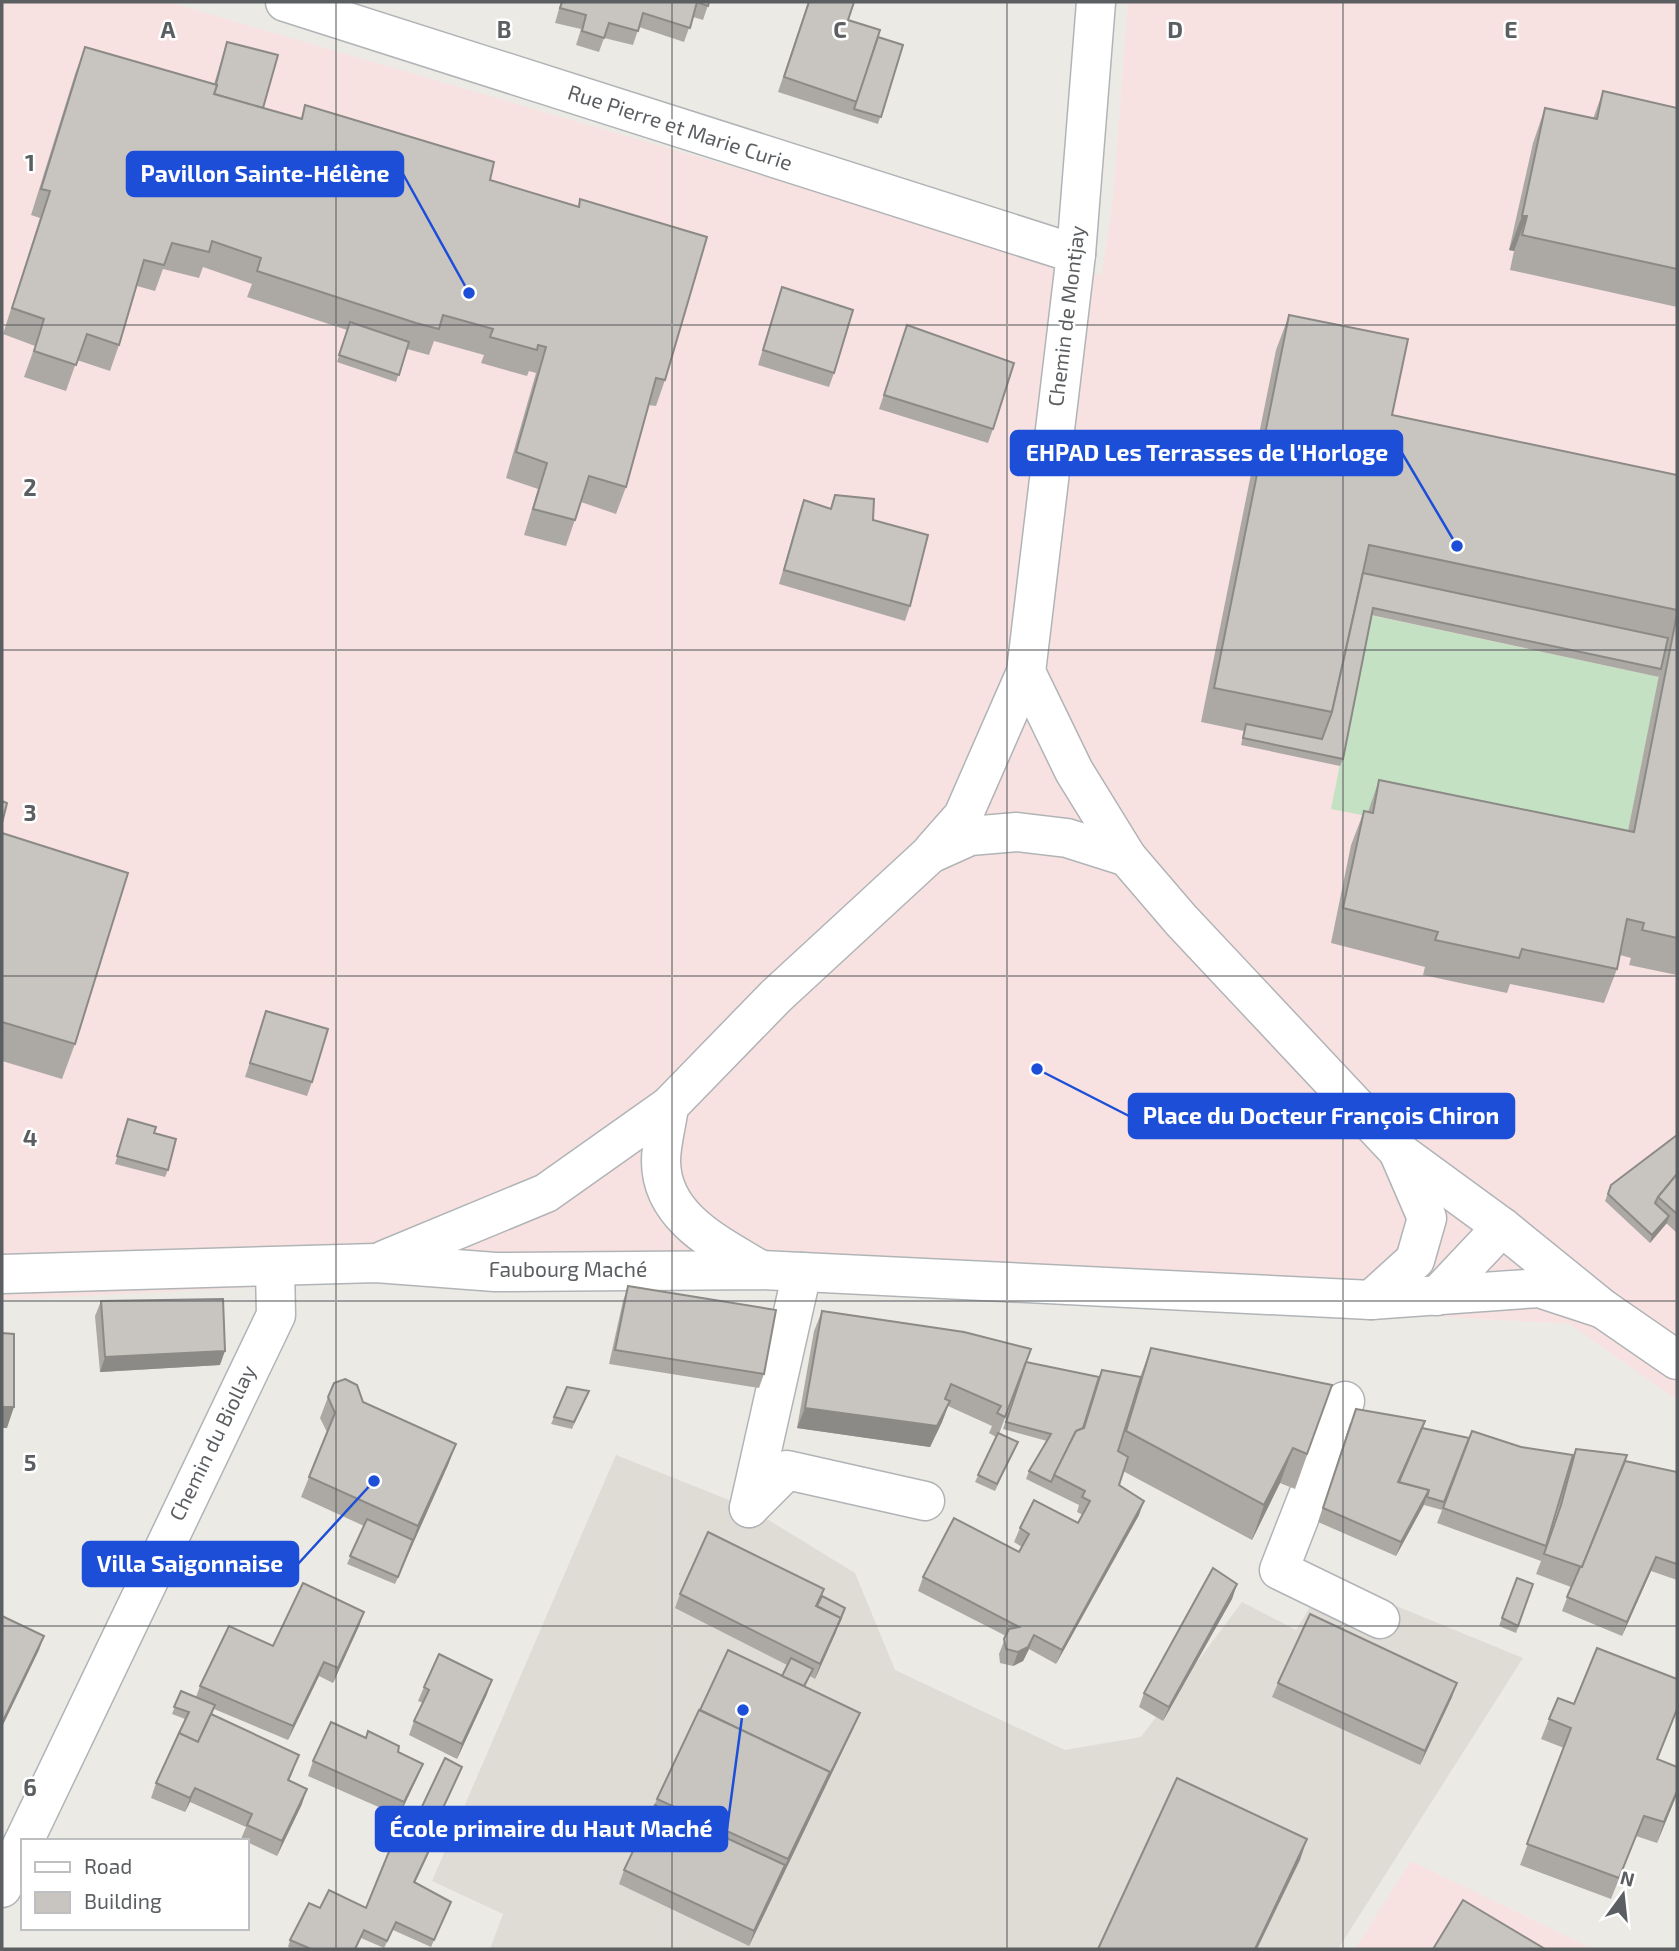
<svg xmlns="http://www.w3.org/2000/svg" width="1679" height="1951" font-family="'Exo 2',sans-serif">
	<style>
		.education { fill: #dfdbd5 }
		.medical { fill: #f8e2e1 }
		.grass { fill: #c5e1c3 }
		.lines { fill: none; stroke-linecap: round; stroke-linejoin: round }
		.minor-casing { stroke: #b1b4b7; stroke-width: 41 }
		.minor { stroke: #fff; stroke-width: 38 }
		.wall { fill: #aca9a5; fill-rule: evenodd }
		.shaded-wall { fill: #8c8a86 }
		.building { fill: #c8c5c0; stroke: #8c8a86; stroke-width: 2 }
		.grid { fill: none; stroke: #5c5f62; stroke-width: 2; stroke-opacity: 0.55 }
		.labels { text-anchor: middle; stroke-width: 5; stroke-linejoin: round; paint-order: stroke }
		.street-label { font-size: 21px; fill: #5c5f62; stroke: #fff }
		.grid-label { font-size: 23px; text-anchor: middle; font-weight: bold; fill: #5c5f62; stroke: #fff; stroke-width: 5; stroke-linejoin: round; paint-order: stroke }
		.leader { fill: none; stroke: #1d4ed8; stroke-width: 2.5 }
		.callout-dot { fill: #1d4ed8; stroke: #fff; stroke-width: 2.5 }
		.callout { fill: #1d4ed8; stroke: #1d4ed8; stroke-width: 2.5 }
		.callout-label { font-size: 23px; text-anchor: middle; font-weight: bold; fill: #fff }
	</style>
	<rect width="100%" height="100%" fill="#eceae4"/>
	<polygon class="education" points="616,1455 749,1508 855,1573 895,1670 1065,1750 1141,1737 1242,1602 1296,1630 1328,1578 1523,1658 1338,1949 490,1949 503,1914 432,1881"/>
	<g class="medical">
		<polygon points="2,2 168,2 1102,275 1113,200 1128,2 1677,2 1677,1400 1570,1324 496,1263 340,1283 2,1300"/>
		<polygon points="1411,1861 1593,1949 1355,1949"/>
	</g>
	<polygon class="grass" points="1370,615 1659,677 1621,866 1331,809"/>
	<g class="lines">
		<g class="minor-casing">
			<g id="minor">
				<polyline points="285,2 1076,254"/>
				<polyline points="1026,672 1074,771 1127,857 1181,920 1398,1151 1502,1227 1603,1309 1677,1360"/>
				<polyline points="933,850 963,816 1026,672 1076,254 1096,2"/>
				<path d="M669 1106C667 1124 661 1143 661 1161 661 1217 717 1244 759 1269"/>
				<polyline points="384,1260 546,1193 669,1106 776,996 930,854 970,836 1017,832 1067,838 1127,857"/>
				<polyline points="2,1274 376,1263 495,1272 761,1270 1371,1300 1539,1288 1603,1309"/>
				<polyline points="1437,1296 1502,1227"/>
				<polyline points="1371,1300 1415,1260 1427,1218 1398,1151"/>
				<polyline points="1345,1401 1279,1570 1380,1619"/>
				<polyline points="749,1508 802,1272"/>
				<polyline points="749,1508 787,1470 925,1501"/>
				<polyline points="24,1841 276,1315 275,1268"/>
				<polyline points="2,1888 23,1843"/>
			</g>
		</g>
		<use href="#minor" class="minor"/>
	</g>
	<g class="wall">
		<polygon points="561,2 709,2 703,20 693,17 684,42 639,27 633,45 604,38 599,52 576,45 581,29 555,23"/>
		<polygon points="808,2 848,20 878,37 903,45 878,124 778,92"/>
		<polygon points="227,42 263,108 301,118 305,105 490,180 578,206 580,199 665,380 656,406 648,405 626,487 616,514 581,502 566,546 524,535 538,489 506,478 536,373 529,371 527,376 481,363 484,355 434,341 429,355 407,349 396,382 337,362 347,330 247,297 252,284 203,267 199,278 163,269 155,291 137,286 119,345 110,371 77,360 66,391 24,377 35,346 3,334 40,218 31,215 75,74 85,47 214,84"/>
		<polygon points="1603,91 1677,108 1677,307 1510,270 1514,251 1509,250 1533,143 1545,108 1593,119"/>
		<polygon points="782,287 834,373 829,387 758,365"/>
		<polygon points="1289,315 1392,415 1677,475 1677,975 1629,965 1631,958 1620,955 1617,969 1604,1003 1510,984 1507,993 1423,975 1425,967 1331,943 1351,845 1364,811 1368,812 1379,780 1628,831 1659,675 1659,677 1371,615 1343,759 1340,766 1241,745 1244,731 1201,722 1276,350"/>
		<polygon points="907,325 993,429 988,443 879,409"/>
		<polygon points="835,495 873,520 910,606 905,621 779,584 799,514 804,500 830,509"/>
		<polygon points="2,833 75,1044 62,1079 2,1061"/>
		<polygon points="266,1011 312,1082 307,1096 245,1077"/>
		<polygon points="128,1119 154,1133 168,1170 165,1177 115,1164"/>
		<polygon points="1677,1135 1677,1233 1666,1223 1650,1243 1605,1201 1611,1185"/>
		<polygon points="628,1286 764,1374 759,1388 609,1364 623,1301"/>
		<polygon points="101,1301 220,1365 100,1372 95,1316"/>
		<polygon points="822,1311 1026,1362 1099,1377 1140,1377 1151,1348 1332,1385 1295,1489 1280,1483 1252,1540 1123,1471 1119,1485 1139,1515 1056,1664 1029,1649 1023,1661 1013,1666 1000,1663 999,1654 1006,1636 918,1591 923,1577 1019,1552 1022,1547 1014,1542 1020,1528 1078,1523 1083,1515 1077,1512 1079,1505 1026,1479 1029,1471 1047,1441 1003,1429 1023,1370 999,1434 1018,1442 995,1491 975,1482 996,1437 989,1433 992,1426 948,1406 942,1422 930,1447 797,1428 814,1331"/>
		<polygon points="589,1391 572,1429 551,1424 554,1417"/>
		<polygon points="328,1397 363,1402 456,1444 448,1465 395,1584 347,1564 364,1526 301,1497 327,1432 320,1418"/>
		<path d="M1350 1423 1422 1428 1469 1438 1573 1455 1576 1449 1625 1461 1677 1472V1580L1651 1571 1622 1636 1562 1611 1571 1587 1536 1574 1541 1561 1437 1523 1461 1461 1442 1510 1424 1505 1396 1556 1318 1522ZM1562 1493 1554 1526 1546 1546Z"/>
		<polygon points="1517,1578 1533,1584 1516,1633 1499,1626"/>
		<polygon points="1237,1584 1232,1599 1163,1721 1139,1707 1144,1693"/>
		<polygon points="824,1589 822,1596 836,1632 815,1679 810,1676 805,1687 854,1727 749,1946 619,1884 624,1870 657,1799 700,1710 782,1676 787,1665 675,1608 680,1594"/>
		<polygon points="364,1612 359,1626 333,1683 319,1676 288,1740 214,1709 212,1715 294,1769 289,1781 302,1804 277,1856 247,1842 247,1841 241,1839 246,1827 190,1802 185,1812 151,1798 156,1783 185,1719 172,1714 181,1691 196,1697 200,1686 273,1646"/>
		<polygon points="1677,1679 1677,1711 1658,1759 1677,1767 1677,1794 1657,1843 1636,1836 1611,1899 1520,1865 1564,1748 1541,1739 1549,1719 1574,1704"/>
		<polygon points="1278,1683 1452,1697 1420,1765 1272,1697"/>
		<polygon points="424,1687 487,1694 457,1759 409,1735 414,1721 423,1703 418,1701"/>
		<polygon points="313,1761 423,1764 417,1778 399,1816 308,1776"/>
		<polygon points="462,1767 433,1830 415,1823 418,1815"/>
		<polygon points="429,1853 415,1883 451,1902 431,1947 393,1930 384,1948 361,1938 356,1949 293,1949 288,1947 290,1940 366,1908"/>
	</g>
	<g class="shaded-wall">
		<polygon points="1522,216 1527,216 1514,251 1509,250"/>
		<polygon points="1669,1216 1667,1223 1650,1243 1652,1235"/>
		<polygon points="225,1351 220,1365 100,1372 105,1357"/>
		<polygon points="950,1401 942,1422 930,1447 797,1428 805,1408"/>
		<polygon points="2,1407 14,1407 7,1428 2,1428"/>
		<polygon points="456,1444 448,1465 395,1584 418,1526"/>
		<polygon points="1293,1448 1280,1483 1252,1540 1264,1505"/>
		<polygon points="1429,1490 1424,1504 1396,1556 1401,1542"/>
		<polygon points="1144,1501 1139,1515 1056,1664 1062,1650"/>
		<polygon points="1656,1557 1651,1571 1622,1636 1627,1622"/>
		<polygon points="1237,1584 1232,1599 1163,1721 1169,1707"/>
		<polygon points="845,1608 836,1632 815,1679 820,1664"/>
		<polygon points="364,1612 359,1626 333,1683 338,1668"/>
		<polygon points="1034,1635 1029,1649 1023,1661 1013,1666 1018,1652"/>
		<polygon points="44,1636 39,1650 2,1727 2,1723"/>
		<polygon points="324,1662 319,1676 288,1740 293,1726"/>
		<polygon points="492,1680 487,1694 457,1759 462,1744"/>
		<polygon points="1457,1683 1452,1697 1420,1765 1425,1751"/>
		<polygon points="860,1713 854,1727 749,1946 754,1931 788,1859"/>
		<polygon points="423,1764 417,1778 399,1816 404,1802"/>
		<polygon points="195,1788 190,1802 185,1812 190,1798"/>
		<polygon points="307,1789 302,1804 277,1856 282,1841"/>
		<polygon points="1677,1791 1677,1794 1657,1843 1664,1822"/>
		<polygon points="1307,1839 1300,1860 1257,1949 1255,1949"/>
	</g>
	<g class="building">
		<polygon points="562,2 709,2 708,6 697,2 690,28 643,13 638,31 609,23 604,38 582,31 586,15 560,8"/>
		<polygon points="809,2 854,2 848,20 880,30 857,102 784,77"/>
		<polygon points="878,37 903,45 881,117 854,109"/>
		<polygon points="227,42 278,55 263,108 214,94 217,85 216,84"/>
		<polygon points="85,47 217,85 214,94 302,119 305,105 494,162 490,180 579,207 580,199 707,237 665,380 656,378 626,487 589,476 575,520 533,509 547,463 516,452 546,347 538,345 537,350 490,337 493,329 443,315 439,329 416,323 257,271 261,258 212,241 209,252 172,243 164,265 144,260 119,345 87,334 76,365 34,351 44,319 12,308 50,191 41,189"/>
		<polygon points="1603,91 1677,108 1677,269 1522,235 1527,216 1522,216 1545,108 1597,119"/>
		<polygon points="782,287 853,310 834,373 763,350"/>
		<polygon points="1289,315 1408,339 1392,415 1677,475 1677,610 1369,545 1332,712 1214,688"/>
		<polygon points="350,322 409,342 399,375 339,355"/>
		<polygon points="907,325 1014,363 993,429 884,395"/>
		<polygon points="835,495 874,499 873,520 928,535 910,606 784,570 804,500 831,509"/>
		<polygon points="1363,573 1668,638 1661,669 1373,608 1343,759 1243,738 1246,724 1322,739 1332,712"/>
		<polygon points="1677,614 1677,938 1642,930 1644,923 1627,919 1617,969 1522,949 1519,958 1435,940 1438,932 1343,908 1364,811 1373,813 1379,780 1634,832"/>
		<polygon points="2,801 7,803 2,823"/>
		<polygon points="2,833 128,873 75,1044 2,1022"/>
		<polygon points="266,1011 328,1029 312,1082 250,1063"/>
		<polygon points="128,1119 156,1127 154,1133 176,1139 168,1170 117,1156"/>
		<polygon points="1677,1135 1677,1174 1658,1197 1655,1203 1669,1216 1652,1235 1608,1194 1611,1185"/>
		<polygon points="1677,1174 1677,1214 1658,1197"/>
		<polygon points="628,1286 776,1310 764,1374 615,1350"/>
		<polygon points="223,1299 225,1351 105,1357 101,1301"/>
		<polygon points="822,1311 964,1332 1031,1349 1005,1417 997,1413 1001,1406 951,1384 945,1399 950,1401 937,1426 805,1408"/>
		<polygon points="2,1333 14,1334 14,1407 2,1407"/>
		<polygon points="1151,1348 1332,1385 1307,1454 1293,1448 1264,1505 1126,1431"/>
		<polygon points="1026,1362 1099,1377 1083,1428 1076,1431 1051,1482 1029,1471 1051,1434 1006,1422"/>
		<polygon points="1102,1370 1141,1377 1118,1451 1128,1457 1119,1485 1144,1501 1062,1650 1034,1635 1028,1647 1018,1652 1006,1649 1004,1639 1009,1629 1019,1627 923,1577 954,1518 1019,1552 1029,1534 1020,1528 1034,1500 1078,1523 1090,1501 1082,1497 1085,1491 1054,1475 1076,1431 1084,1428"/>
		<polygon points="345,1379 357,1385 363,1402 456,1444 418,1526 309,1477 335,1413 328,1397 334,1383"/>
		<polygon points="567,1387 589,1391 574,1422 554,1417"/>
		<polygon points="1356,1409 1425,1421 1398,1482 1429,1490 1401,1542 1323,1508"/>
		<polygon points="1422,1428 1469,1438 1444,1502 1427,1497 1429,1490 1399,1482"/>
		<polygon points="1472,1431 1521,1447 1573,1455 1546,1546 1443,1508"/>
		<polygon points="998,1433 1018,1442 997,1484 978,1475"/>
		<polygon points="1576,1449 1627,1455 1582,1567 1544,1554 1561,1505"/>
		<polygon points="1625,1461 1677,1472 1677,1564 1656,1557 1627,1622 1567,1597 1580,1567 1582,1567"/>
		<polygon points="367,1519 413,1540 398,1577 350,1556"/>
		<polygon points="708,1532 824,1589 816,1606 841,1618 820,1664 680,1594"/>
		<polygon points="1213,1568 1237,1584 1169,1707 1144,1693"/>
		<polygon points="1517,1578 1533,1584 1518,1626 1502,1618"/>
		<polygon points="303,1583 364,1612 338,1668 324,1662 293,1726 200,1686 229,1626 273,1646"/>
		<polygon points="822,1596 845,1608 838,1625 841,1618 817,1606"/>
		<polygon points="1310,1614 1457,1683 1425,1751 1278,1683"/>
		<polygon points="2,1616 44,1636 2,1723"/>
		<polygon points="1597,1648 1677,1679 1677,1709 1657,1759 1677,1767 1677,1791 1664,1822 1644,1816 1619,1878 1527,1844 1571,1728 1549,1719 1558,1698 1574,1704"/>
		<polygon points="728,1650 860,1713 828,1778 830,1772 700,1710"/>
		<polygon points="439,1654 492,1680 462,1744 414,1721 429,1690 424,1687"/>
		<polygon points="791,1658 813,1669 804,1686 782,1676"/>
		<polygon points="181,1691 215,1705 198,1742 179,1733 189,1712 174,1707"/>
		<polygon points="699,1710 830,1772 788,1859 657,1799"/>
		<polygon points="211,1714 299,1755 288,1780 307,1789 282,1841 247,1825 252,1814 195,1788 190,1798 156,1783 179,1733 198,1742"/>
		<polygon points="331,1722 366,1738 368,1731 399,1746 398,1752 423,1764 404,1802 313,1761"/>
		<polygon points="445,1758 462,1767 436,1823 418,1815"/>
		<polygon points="1177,1778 1307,1839 1255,1949 1098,1949"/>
		<polygon points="655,1805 785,1865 754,1931 624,1870"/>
		<polygon points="397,1832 431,1846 414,1882 451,1902 434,1940 396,1922 387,1941 364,1930 355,1949 311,1949 290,1940 309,1903 320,1908 329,1890 366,1908"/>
		<polygon points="1463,1900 1545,1949 1433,1949"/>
	</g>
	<path class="grid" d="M336 2V1949M672 2V1949M1007 2V1949M1343 2V1949M2 325H1677M2 650H1677M2 976H1677M2 1301H1677M2 1626H1677"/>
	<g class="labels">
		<g class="street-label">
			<text transform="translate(680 128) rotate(18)" y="7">Rue Pierre et Marie Curie</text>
			<text transform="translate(1067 316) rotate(-83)" y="7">Chemin de Montjay</text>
			<text x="568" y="1277">Faubourg Maché</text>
			<text transform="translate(213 1443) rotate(-64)" y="7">Chemin du Biollay</text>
		</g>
	</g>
	<g class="grid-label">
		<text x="168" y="38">A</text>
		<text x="504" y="38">B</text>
		<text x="840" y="38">C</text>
		<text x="1175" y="38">D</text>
		<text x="1511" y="38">E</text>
		<text x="30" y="171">1</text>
		<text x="30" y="496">2</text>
		<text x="30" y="821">3</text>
		<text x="30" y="1146">4</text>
		<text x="30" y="1471">5</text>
		<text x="30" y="1796">6</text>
	</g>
	<path class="leader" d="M469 293L403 174M1457 546L1402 453M1037 1069L1129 1116M374 1481L298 1564M743 1710L727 1829"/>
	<g class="callout-dot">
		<circle cx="469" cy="293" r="7"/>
		<circle cx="1457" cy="546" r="7"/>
		<circle cx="1037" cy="1069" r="7"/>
		<circle cx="374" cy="1481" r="7"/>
		<circle cx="743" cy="1710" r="7"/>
	</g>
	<g class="callout">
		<rect x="127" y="152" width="276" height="44" rx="7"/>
		<rect x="1011" y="431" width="391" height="44" rx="7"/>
		<rect x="1129" y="1094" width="385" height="44" rx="7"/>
		<rect x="83" y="1542" width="215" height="44" rx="7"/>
		<rect x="376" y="1807" width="351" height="44" rx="7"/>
	</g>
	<g class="callout-label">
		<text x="265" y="182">Pavillon Sainte-Hélène</text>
		<text x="1207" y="461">EHPAD Les Terrasses de l'Horloge</text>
		<text x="1321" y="1124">Place du Docteur François Chiron</text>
		<text x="190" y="1572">Villa Saigonnaise</text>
		<text x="551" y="1837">École primaire du Haut Maché</text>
	</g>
	<rect width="1679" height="1951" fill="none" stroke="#5c5f62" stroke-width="7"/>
	<rect x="21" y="1839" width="228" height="91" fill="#ffffff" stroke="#bebfc0" stroke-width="2"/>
	<rect x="35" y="1862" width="35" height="10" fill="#ffffff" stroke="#bebfc0" stroke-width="2"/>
	<text x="84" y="1874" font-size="21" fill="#5c5f62">Road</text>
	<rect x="35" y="1892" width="35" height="21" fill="#c8c5c0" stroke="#bebfc0" stroke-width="2"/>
	<text x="84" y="1909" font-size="21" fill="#5c5f62">Building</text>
	<g transform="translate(1623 1895) rotate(15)" stroke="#ffffff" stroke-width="5" paint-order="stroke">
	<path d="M0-5L12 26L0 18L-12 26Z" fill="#5c5f62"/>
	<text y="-10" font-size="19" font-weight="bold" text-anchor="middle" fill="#5c5f62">N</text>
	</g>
</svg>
